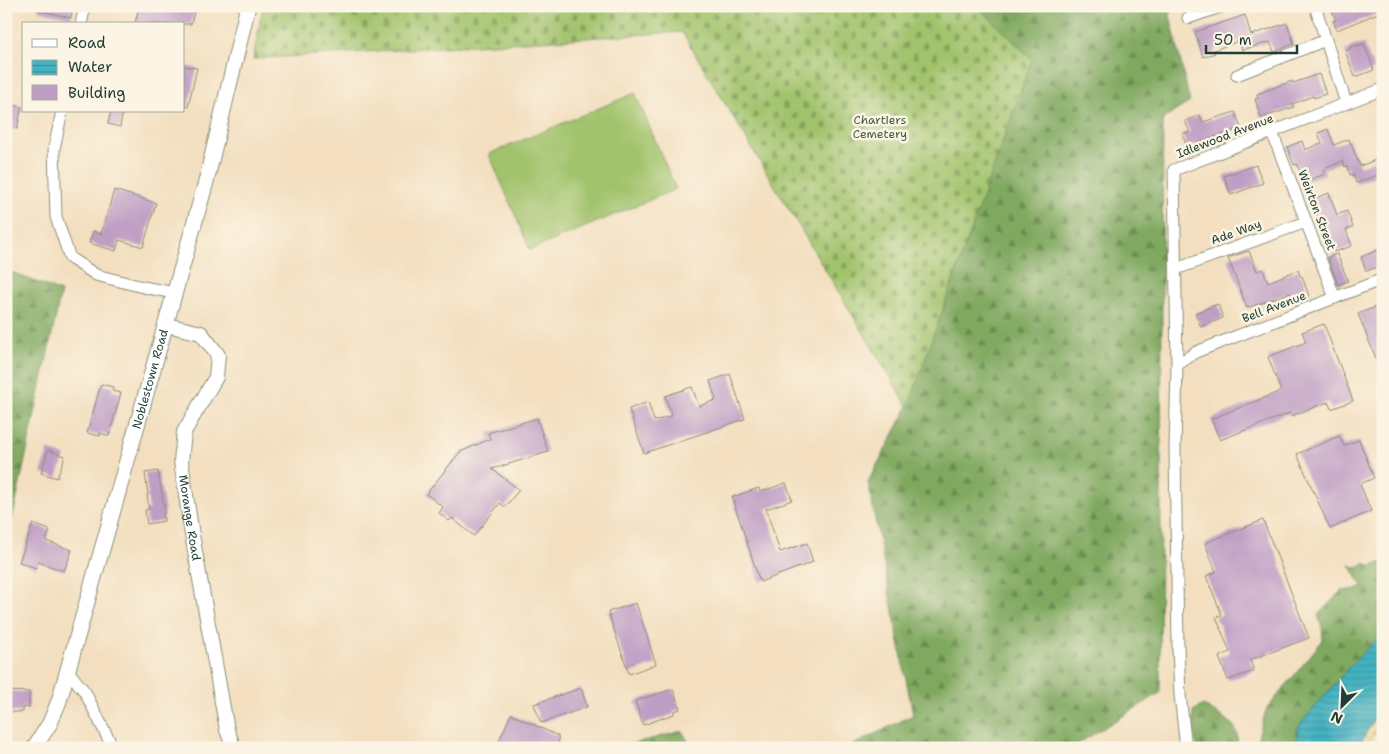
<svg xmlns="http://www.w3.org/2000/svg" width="1389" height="754" font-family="'Shantell Sans',sans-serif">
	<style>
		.forest { fill: url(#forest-firs); stroke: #50734a }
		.sand { fill: url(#sand-dots); stroke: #868c69 }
		.cemetery { fill: url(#cemetery-stones); stroke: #608050 }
		.pitch { fill: #a1c36c; stroke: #608050 }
		.water { fill: url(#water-rules); stroke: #32787a }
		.building { fill: #bf9ec5 }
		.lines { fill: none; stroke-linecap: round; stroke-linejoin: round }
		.minor-casing { stroke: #898e7a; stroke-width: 13 }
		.tertiary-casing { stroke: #898e7a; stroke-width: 16 }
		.secondary-casing { stroke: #898e7a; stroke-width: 17 }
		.minor { stroke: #fff; stroke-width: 11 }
		.tertiary { stroke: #fff; stroke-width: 14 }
		.secondary { stroke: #fff; stroke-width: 15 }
		.labels { text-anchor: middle; stroke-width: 5; stroke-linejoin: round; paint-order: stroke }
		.park-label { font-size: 12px; fill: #405e42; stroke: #fcf5e5 }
		.street-label { font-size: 12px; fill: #1f3d34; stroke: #fcf5e5 }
	</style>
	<defs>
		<pattern id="forest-firs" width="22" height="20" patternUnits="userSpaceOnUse" patternTransform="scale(1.25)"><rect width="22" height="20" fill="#80a960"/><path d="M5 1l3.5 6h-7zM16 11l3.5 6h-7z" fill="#688b50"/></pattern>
		<pattern id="sand-dots" width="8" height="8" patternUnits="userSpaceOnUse" patternTransform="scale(1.25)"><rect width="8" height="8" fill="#eeda9e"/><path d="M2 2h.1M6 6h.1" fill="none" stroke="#ccbc89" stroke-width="1.8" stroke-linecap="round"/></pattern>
		<pattern id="cemetery-stones" width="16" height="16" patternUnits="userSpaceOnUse" patternTransform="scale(1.25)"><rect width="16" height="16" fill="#a1c36c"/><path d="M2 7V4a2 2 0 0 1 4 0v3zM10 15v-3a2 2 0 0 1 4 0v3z" fill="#83a05a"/></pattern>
		<pattern id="water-rules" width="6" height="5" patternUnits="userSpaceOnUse" patternTransform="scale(1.25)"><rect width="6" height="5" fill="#44b2c1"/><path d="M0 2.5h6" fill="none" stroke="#38929e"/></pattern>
	</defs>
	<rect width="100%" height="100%" fill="#fcf5e5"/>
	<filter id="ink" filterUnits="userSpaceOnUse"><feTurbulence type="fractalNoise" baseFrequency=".02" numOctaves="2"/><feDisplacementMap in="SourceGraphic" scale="10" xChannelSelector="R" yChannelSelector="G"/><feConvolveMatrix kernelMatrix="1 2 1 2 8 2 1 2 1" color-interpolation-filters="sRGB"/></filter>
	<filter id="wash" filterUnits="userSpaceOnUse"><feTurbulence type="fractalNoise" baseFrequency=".0096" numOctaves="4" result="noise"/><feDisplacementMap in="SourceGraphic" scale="20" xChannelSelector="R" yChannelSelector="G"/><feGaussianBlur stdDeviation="1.12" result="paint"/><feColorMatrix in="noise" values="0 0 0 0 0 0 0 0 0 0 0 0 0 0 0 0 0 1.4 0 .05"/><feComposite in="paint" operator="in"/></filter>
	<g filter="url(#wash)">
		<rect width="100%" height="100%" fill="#f3dfc0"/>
		<g class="forest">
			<polygon points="982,6 1174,6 1170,15 1190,102 1163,119 1160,693 1071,748 847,748 913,715 868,482 908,407 1032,59 982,11"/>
			<polygon points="6,270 61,292 6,549"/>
			<polygon points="1383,562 1383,633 1350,666 1299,726 1294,748 1253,748 1256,744 1266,710 1323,640 1322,628 1318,615 1341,591 1363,588 1350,565 1357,568 1366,563 1371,566"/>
			<polygon points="1203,705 1233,724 1237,734 1238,748 1197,748 1193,727 1193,711"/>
			<polygon points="682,731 692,748 616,748"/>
		</g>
		<polygon class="sand" points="1383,699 1383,721 1364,748 1344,748 1349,742 1360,744 1375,717 1380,717 1382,713 1380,709"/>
		<polygon class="cemetery" points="263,6 982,6 982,11 1032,59 908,407 682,32 253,59"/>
		<polygon class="pitch" points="635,93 676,189 530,250 489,154"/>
		<polygon class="water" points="1383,633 1383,699 1380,709 1382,713 1380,717 1375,717 1360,744 1349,742 1344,748 1294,748 1299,726 1350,666"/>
		<g id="blocks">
			<g class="building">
				<polygon points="38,6 73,6 71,18 38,10"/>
				<polygon points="139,6 189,6 195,8 191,24 135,24"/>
				<polygon points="1330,6 1383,6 1383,11 1337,30 1333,21 1336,20"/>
				<polygon points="1245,15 1251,35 1287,23 1294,44 1274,52 1270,42 1242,50 1239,41 1214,50 1215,53 1203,57 1195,32"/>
				<polygon points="1364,44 1374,70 1355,77 1345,51 1350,49 1350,47"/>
				<polygon points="184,66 197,68 188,107 184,106"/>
				<polygon points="1319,74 1326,94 1314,98 1313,96 1292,104 1294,107 1261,118 1255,99 1258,98 1257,94 1292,81 1293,83"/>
				<polygon points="9,104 22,107 17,129 6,126 6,115"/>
				<polygon points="111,111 123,111 120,127 108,124"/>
				<polygon points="1235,112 1241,128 1187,147 1182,134 1190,132 1185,121 1200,115 1203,122"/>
				<polygon points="1328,129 1334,145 1349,139 1360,166 1383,157 1383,173 1356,183 1353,174 1350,175 1347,166 1345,167 1343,161 1324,169 1325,174 1304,182 1297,164 1294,165 1287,147 1302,141 1305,150 1322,143 1318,133"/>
				<polygon points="1256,165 1263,183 1231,195 1224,176"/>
				<polygon points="114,190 156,203 143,247 119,240 116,251 89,243 93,231 101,234"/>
				<polygon points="1329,193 1337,215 1347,211 1353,227 1346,230 1352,246 1334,252 1325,230 1320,232 1317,223 1319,222 1311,200"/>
				<polygon points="1378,250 1383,265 1366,271 1361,257"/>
				<polygon points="1249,251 1257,271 1263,269 1268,282 1298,270 1300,276 1302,276 1309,296 1293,302 1290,293 1247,308 1228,258"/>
				<polygon points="1337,254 1348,281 1338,285 1328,257"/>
				<polygon points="1218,304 1223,318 1201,327 1195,313"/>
				<polygon points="1383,304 1383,373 1382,373 1358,314"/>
				<polygon points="1324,324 1353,401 1331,409 1328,402 1291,416 1290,413 1220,440 1211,419 1281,391 1268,357 1306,342 1302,332"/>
				<polygon points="730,374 745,419 644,453 629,409 648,402 654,421 672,416 665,396 692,387 699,406 716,400 710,381"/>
				<polygon points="101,384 113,387 112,391 121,393 109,436 100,433 100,436 87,433"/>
				<polygon points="537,418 548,452 492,469 519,490 505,507 500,503 474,536 452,518 449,521 439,513 443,507 426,494 460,452 490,439 488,433"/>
				<polygon points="1339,436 1344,446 1359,440 1374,478 1360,484 1371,511 1330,529 1297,454"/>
				<polygon points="48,450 65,456 57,478 41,473"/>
				<polygon points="158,471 165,513 163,513 164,521 147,524 145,510 149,509 147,495 148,495 145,473"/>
				<polygon points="786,483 792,500 766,509 780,552 807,543 813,562 760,582 732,497 759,488 760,492"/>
				<polygon points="1263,520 1309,638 1250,660 1254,671 1228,680 1219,657 1230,652 1216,617 1222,615 1206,576 1216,572 1205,543"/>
				<polygon points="33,524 50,530 46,541 72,550 64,571 38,562 36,568 19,562"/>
				<polygon points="636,603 656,664 629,674 608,612"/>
				<polygon points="581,688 587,707 541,723 534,704"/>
				<polygon points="673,689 680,709 674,711 674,714 643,725 635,701"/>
				<polygon points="6,691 29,692 29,708 23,707 23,712 6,712"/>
				<polygon points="511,714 558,736 559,748 496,748"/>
			</g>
		</g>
	</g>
	<g filter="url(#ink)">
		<use href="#blocks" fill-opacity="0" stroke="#898e7a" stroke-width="1"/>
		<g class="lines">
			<g class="minor-casing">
				<g id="minor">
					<polyline points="1315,6 1346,103"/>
					<polyline points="1188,18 1223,6"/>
					<polyline points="81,24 85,6"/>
					<polyline points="1237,75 1326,40"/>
					<polyline points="62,111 54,149 56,217 70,258 96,275 143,287 175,293"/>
					<polyline points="1272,132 1335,298"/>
					<polyline points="1176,269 1306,222"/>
					<polyline points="1177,365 1196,352 1383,279"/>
					<polyline points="68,671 85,692 113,748"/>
					<polyline points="1186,748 1180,695 1178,647 1175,448 1177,365 1174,170 1383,89"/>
				</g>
			</g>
			<g class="tertiary-casing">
				<g id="tertiary">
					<path id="s1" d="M167 325 201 333 218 355 216 377 184 432 181 461 191 529 227 730 234 748"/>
				</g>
			</g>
			<g class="secondary-casing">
				<g id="secondary">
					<path id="s2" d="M34 748 50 723 59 701 206 182 248 6"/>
				</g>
			</g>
			<use href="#minor" class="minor"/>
			<use href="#tertiary" class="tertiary"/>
			<use href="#secondary" class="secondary"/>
		</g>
	</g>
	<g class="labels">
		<g class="park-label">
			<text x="880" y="124">Chartiers<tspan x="880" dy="14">Cemetery</tspan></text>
		</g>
		<g class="street-label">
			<text transform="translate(1225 136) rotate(-21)" y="4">Idlewood Avenue</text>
			<text transform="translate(1317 210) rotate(69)" y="4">Weirton Street</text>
			<text transform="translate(1236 232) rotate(-20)" y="4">Ade Way</text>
			<text transform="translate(1274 307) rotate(-21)" y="4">Bell Avenue</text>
			<text dy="4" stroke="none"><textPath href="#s2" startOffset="388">Noblestown Road</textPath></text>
			<text dy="4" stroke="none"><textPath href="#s1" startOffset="235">Morange Road</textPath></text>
		</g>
	</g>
	<rect width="1389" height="754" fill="none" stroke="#fcf5e5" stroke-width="25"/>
	<rect x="22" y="22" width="162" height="90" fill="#fcf5e5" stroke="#a4ab9e"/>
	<rect x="32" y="39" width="25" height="8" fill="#ffffff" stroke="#a4ab9e"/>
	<text x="68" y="48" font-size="15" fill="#1f3d34">Road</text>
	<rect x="32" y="60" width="25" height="15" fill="url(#water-rules)" stroke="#a4ab9e"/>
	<text x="68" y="72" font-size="15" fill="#1f3d34">Water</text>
	<rect x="32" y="85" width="25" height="15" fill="#bf9ec5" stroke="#a4ab9e"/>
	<text x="68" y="98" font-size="15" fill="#1f3d34">Building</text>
	<g transform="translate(1342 706) rotate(204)" stroke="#fcf5e5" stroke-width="4" paint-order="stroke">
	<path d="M0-4L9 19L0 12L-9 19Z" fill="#1f3d34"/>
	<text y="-8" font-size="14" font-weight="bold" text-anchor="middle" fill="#1f3d34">N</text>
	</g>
	<path d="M1206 45v8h91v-8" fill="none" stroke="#1f3d34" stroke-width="2.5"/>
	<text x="1214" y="45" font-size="15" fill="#1f3d34" stroke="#fcf5e5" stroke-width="4" paint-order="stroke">50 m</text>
</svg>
